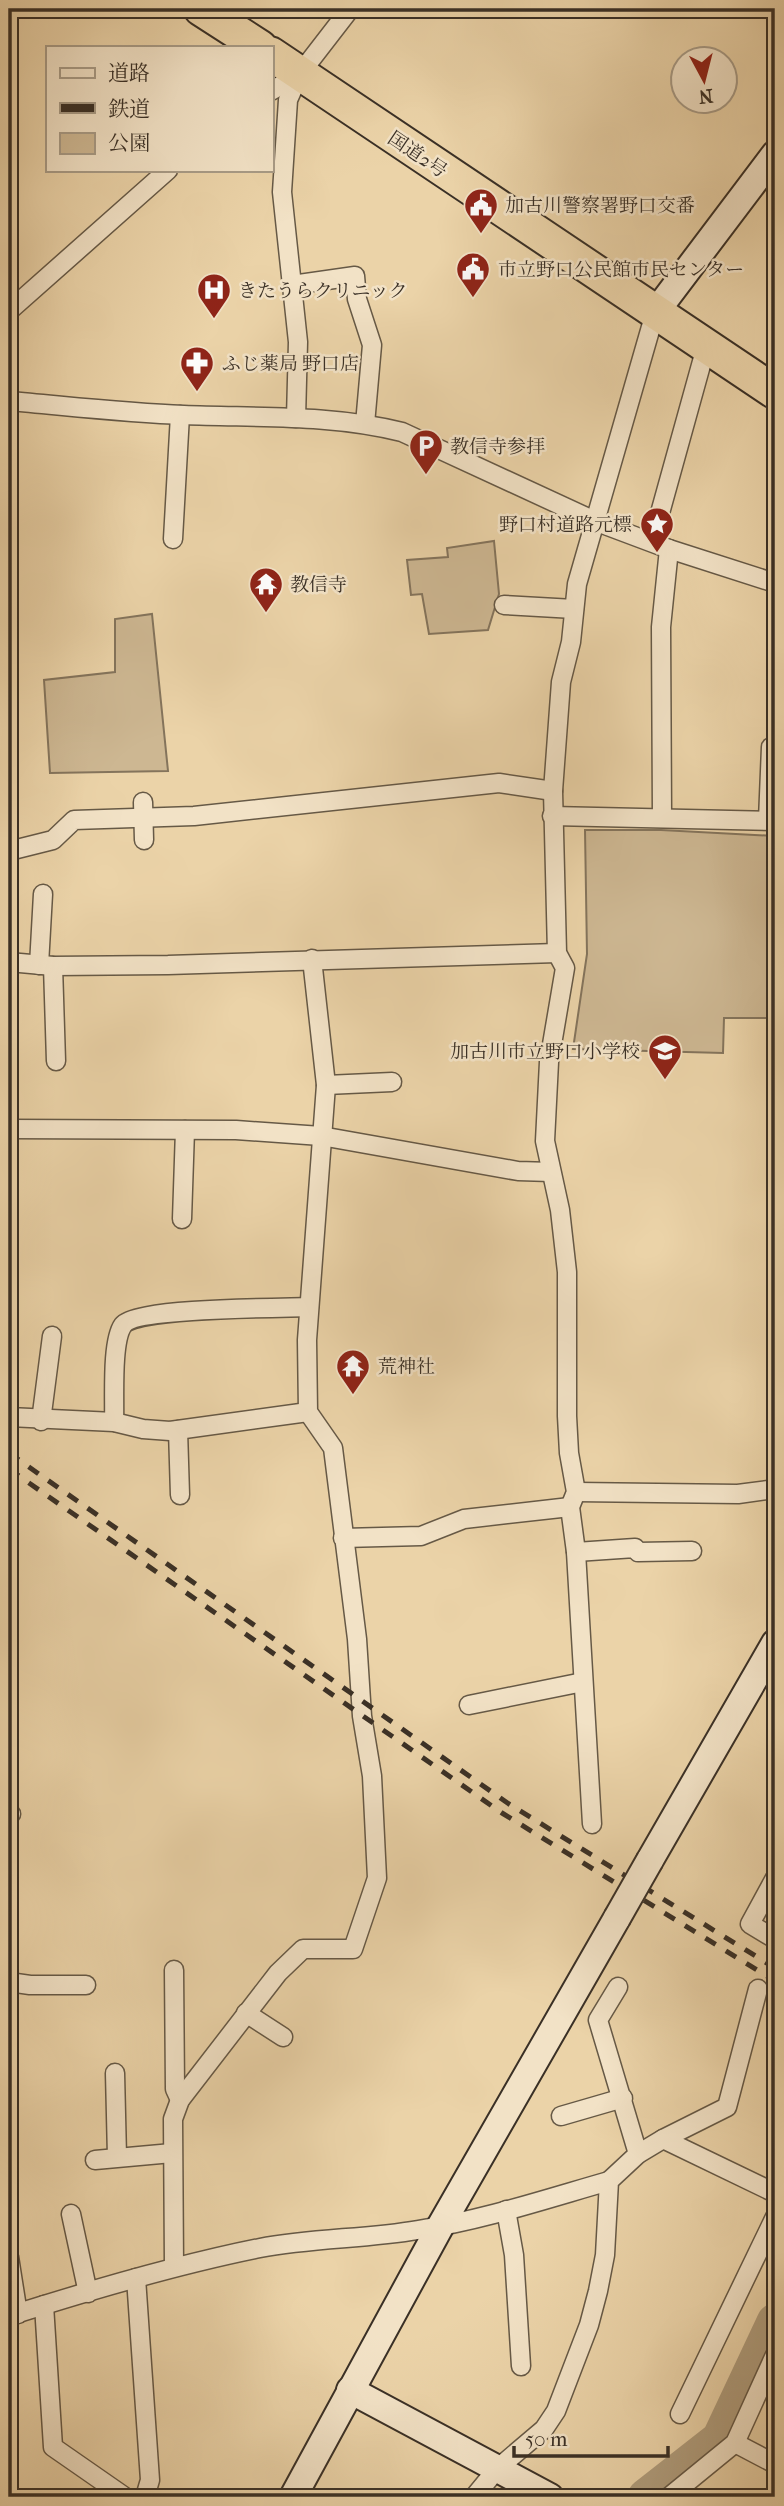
<svg xmlns="http://www.w3.org/2000/svg" width="784" height="2506" font-family="'IM FELL French Canon','Noto Serif JP',serif">
	<style>
		.green { fill: #cdb792; stroke: #84745c; stroke-width: 2 }
		.lines { fill: none; stroke-linecap: round; stroke-linejoin: round }
		.river { stroke: #af9c7c; stroke-width: 37 }
		.street-casing { stroke: #665946; stroke-width: 21 }
		.secondary-casing { stroke: #3a3026; stroke-width: 30 }
		.highway-casing { stroke: #3a3026; stroke-width: 37 }
		.street { stroke: #f2e2c6; stroke-width: 18 }
		.secondary { stroke: #f2e2c6; stroke-width: 26 }
		.highway { stroke: #ebd3a8; stroke-width: 33 }
		.rail { stroke: #3a3026; stroke-width: 5; stroke-dasharray: 12 12; stroke-linecap: butt }
		.secondary-bridge-casing { stroke: #3a3026; stroke-width: 30; stroke-linecap: butt }
		.secondary-bridge { stroke: #f2e2c6; stroke-width: 26 }
		.labels { text-anchor: middle; stroke-width: 5; stroke-linejoin: round; paint-order: stroke }
		.street-label { font-size: 19px; fill: #3a3026; stroke: #f2e2c6 }
		.poi-label { font-size: 19px; fill: #3a3026; stroke: #f2e2c6; text-anchor: start }
	</style>
	<rect width="100%" height="100%" fill="#ebd3a8"/>
	<filter id="stains"><feTurbulence type="fractalNoise" baseFrequency=".00286" numOctaves="4"/><feColorMatrix values="0 0 0 0 .2 0 0 0 0 .09 0 0 0 0 .02 0 0 0 .5 -.17"/></filter>
	<radialGradient id="worn" r=".72"><stop offset=".6" stop-color="#630" stop-opacity="0"/><stop offset="1" stop-color="#630" stop-opacity=".3"/></radialGradient>
	<g class="green">
		<polygon points="494,541 499,594 488,630 429,634 422,594 411,595 407,560 448,557 447,548"/>
		<polygon points="152,614 168,771 50,773 44,680 115,672 115,619"/>
		<polygon points="585,830 661,830 775,836 775,1018 724,1018 723,1053 573,1049 587,954"/>
	</g>
	<g class="lines">
		<polyline class="river" points="646,2497 720,2439 775,2322"/>
		<g class="street-casing">
			<g id="street">
				<polyline points="271,91 299,75"/>
				<polyline points="292,285 355,276 357,299 372,345 365,424"/>
				<polyline points="9,311 168,170"/>
				<path d="M9 401C67 406 126 413 184 415 256 418 331 414 402 432L597 522 669 549 775 583"/>
				<polyline points="296,418 298,342 282,192 288,100 299,75 350,9"/>
				<polyline points="173,539 180,415"/>
				<polyline points="652,542 706,347"/>
				<polyline points="504,605 574,609"/>
				<polyline points="143,802 144,840"/>
				<polyline points="552,816 775,821"/>
				<polyline points="662,816 661,627 669,549"/>
				<polyline points="768,820 771,747"/>
				<polyline points="9,851 53,840 74,820 194,816 499,783 553,791"/>
				<polyline points="9,962 53,966 168,965 557,953"/>
				<polyline points="39,965 43,894"/>
				<polyline points="53,966 56,1061"/>
				<polyline points="326,1085 392,1082"/>
				<polyline points="9,1129 236,1130 321,1136 518,1171 551,1172"/>
				<polyline points="182,1219 185,1130"/>
				<polyline points="9,1417 114,1422 143,1429 170,1431 308,1412"/>
				<polyline points="41,1421 52,1336"/>
				<path d="M114 1422C115 1400 111 1342 123 1325 135 1308 281 1308 309 1307"/>
				<polyline points="178,1430 180,1495"/>
				<polyline points="576,1492 738,1494 775,1489"/>
				<polyline points="343,1538 421,1536 464,1519 570,1507"/>
				<polyline points="576,1552 635,1548 638,1552 692,1551"/>
				<polyline points="469,1705 583,1682"/>
				<polyline points="9,1814 11,1814"/>
				<polyline points="592,1824 576,1552 570,1507 576,1492 569,1453 567,1416 567,1272 560,1210 545,1141 549,1062 565,968 557,953 553,791 561,682 571,642 577,584 655,313"/>
				<polyline points="775,1878 750,1924 775,1939"/>
				<polyline points="174,1970 175,2089 180,2100"/>
				<polyline points="9,1982 30,1985 86,1985"/>
				<polyline points="618,1987 598,2020 638,2154"/>
				<polyline points="246,2013 283,2037"/>
				<polyline points="115,2073 117,2157"/>
				<polyline points="561,2116 623,2098"/>
				<polyline points="663,2139 727,2107 758,1989"/>
				<polyline points="95,2160 172,2153"/>
				<polyline points="506,2210 514,2255 521,2366"/>
				<polyline points="71,2214 88,2293"/>
				<polyline points="9,2257 18,2314"/>
				<polyline points="174,2267 173,2119 180,2100 278,1973 303,1949 353,1949 377,1878 372,1776 362,1716 357,1639 333,1448 308,1412 307,1340 326,1085 312,959"/>
				<polyline points="136,2278 150,2480 145,2497"/>
				<polyline points="44,2305 53,2447 125,2497"/>
				<path d="M9 2316C91 2290 175 2265 260 2248 312 2238 366 2239 418 2230 483 2220 546 2199 609 2181"/>
				<polyline points="680,2414 775,2217"/>
				<polyline points="735,2443 775,2464"/>
				<polyline points="474,2497 497,2469 544,2429 556,2411 589,2325 598,2291 605,2255 609,2181 638,2154 663,2139 775,2193"/>
				<polyline points="669,2497 735,2443 775,2355"/>
			</g>
		</g>
		<g class="secondary-casing">
			<g id="secondary">
				<polyline points="655,313 775,154"/>
				<polyline points="650,1860 775,1643"/>
				<polyline points="350,2390 550,2497"/>
				<polyline points="293,2497 441,2225 617,1918"/>
			</g>
		</g>
		<g class="highway-casing">
			<g id="highway">
				<polyline points="201,9 260,47"/>
				<polyline points="271,54 775,392"/>
			</g>
		</g>
		<use href="#street" class="street"/>
		<use href="#secondary" class="secondary"/>
		<use href="#highway" class="highway"/>
		<g class="rail">
			<polyline points="9,1453 509,1804 775,1968"/>
			<polyline points="9,1469 502,1813 775,1981"/>
		</g>
		<g class="secondary-bridge-casing">
			<polyline id="secondary-bridge" points="617,1918 650,1860"/>
		</g>
		<use href="#secondary-bridge" class="secondary-bridge"/>
	</g>
	<defs>
		<g id="civic-pin" transform="scale(1.75)"><path d="M0 17L-7.5 6A9.5 9.5 0 1 1 7.5 6Z" fill="#8f2418" stroke="#f2e2c6"/><path d="M-.6-6.5H3V-4.5H.6V-3L4-1V1h2V6H-6V1h2V-1L-.6-3ZM-1.2 2.5V6h2.4V2.5Z" fill="#fff"/></g>
		<g id="hospital-pin" transform="scale(1.75)"><path d="M0 17L-7.5 6A9.5 9.5 0 1 1 7.5 6Z" fill="#8f2418" stroke="#f2e2c6"/><path d="M-5-5h3v3.5h4V-5h3V5h-3V1.5h-4V5h-3Z" fill="#fff"/></g>
		<g id="pharmacy-pin" transform="scale(1.75)"><path d="M0 17L-7.5 6A9.5 9.5 0 1 1 7.5 6Z" fill="#8f2418" stroke="#f2e2c6"/><path d="M-2-6h4v4h4v4h-4v4h-4v-4h-4v-4h4Z" fill="#fff"/></g>
		<g id="parking-pin" transform="scale(1.75)"><path d="M0 17L-7.5 6A9.5 9.5 0 1 1 7.5 6Z" fill="#8f2418" stroke="#f2e2c6"/><path d="M-3.5-5.5H1a3.5 3.5 0 0 1 0 7H-1V5.5H-3.5ZM-1-3.4V-.6H.8a1.4 1.4 0 0 0 0-2.8Z" fill="#fff"/></g>
		<g id="sight-pin" transform="scale(1.75)"><path d="M0 17L-7.5 6A9.5 9.5 0 1 1 7.5 6Z" fill="#8f2418" stroke="#f2e2c6"/><path d="M0-6L1.8-2.2L6-1.7L2.9 1.2L3.7 5.4L0 3.3L-3.7 5.4L-2.9 1.2L-6-1.7L-1.8-2.2Z" fill="#fff"/></g>
		<g id="temple-pin" transform="scale(1.75)"><path d="M0 17L-7.5 6A9.5 9.5 0 1 1 7.5 6Z" fill="#8f2418" stroke="#f2e2c6"/><path d="M0-6L5-2H3V0L6.5 2.5H4V6H1.5V3h-3V6H-4V2.5H-6.5L-3 0V-2H-5Z" fill="#fff"/></g>
		<g id="school-pin" transform="scale(1.75)"><path d="M0 17L-7.5 6A9.5 9.5 0 1 1 7.5 6Z" fill="#8f2418" stroke="#f2e2c6"/><path d="M0-5L7-2L0 1L-7-2ZM-4 1L0 2.5L4 1V4Q0 6-4 4Z" fill="#fff"/></g>
	</defs>
	<g fill-rule="evenodd">
		<use href="#civic-pin" x="481" y="205"/>
		<use href="#civic-pin" x="473" y="269"/>
		<use href="#hospital-pin" x="214" y="290"/>
		<use href="#pharmacy-pin" x="197" y="363"/>
		<use href="#parking-pin" x="426" y="446"/>
		<use href="#sight-pin" x="657" y="524"/>
		<use href="#temple-pin" x="266" y="584"/>
		<use href="#school-pin" x="665" y="1051"/>
		<use href="#temple-pin" x="353" y="1366"/>
	</g>
	<g class="labels">
		<g class="street-label">
			<text transform="translate(418 154) rotate(34)" y="7">国道2号</text>
		</g>
		<g class="poi-label">
			<text x="505" y="212">加古川警察署野口交番</text>
			<text x="498" y="276">市立野口公民館市民センター</text>
			<text x="238" y="297">きたうらクリニック</text>
			<text x="222" y="370">ふじ薬局 野口店</text>
			<text x="450" y="453">教信寺参拝</text>
			<text x="632" y="531" text-anchor="end">野口村道路元標</text>
			<text x="290" y="591">教信寺</text>
			<text x="640" y="1058" text-anchor="end">加古川市立野口小学校</text>
			<text x="378" y="1373">荒神社</text>
		</g>
	</g>
	<rect width="784" height="2506" fill="none" stroke="#ebd3a8" stroke-width="35"/>
	<rect x="10" y="10" width="763" height="2485" fill="none" stroke="#3a3026" stroke-width="3.5"/>
	<rect x="18" y="18" width="749" height="2471" fill="none" stroke="#3a3026" stroke-width="2"/>
	<rect x="46" y="46" width="228" height="126" fill="#f2e2c6" stroke="#a89b86" stroke-width="2"/>
	<rect x="60" y="68" width="35" height="10" fill="#f2e2c6" stroke="#a89b86" stroke-width="2"/>
	<text x="108" y="80" font-size="21" fill="#3a3026">道路</text>
	<rect x="60" y="103" width="35" height="10" fill="#3a3026" stroke="#a89b86" stroke-width="2"/>
	<text x="108" y="116" font-size="21" fill="#3a3026">鉄道</text>
	<rect x="60" y="133" width="35" height="21" fill="#cdb792" stroke="#a89b86" stroke-width="2"/>
	<text x="108" y="150" font-size="21" fill="#3a3026">公園</text>
	<g transform="translate(704 80) rotate(173)"><circle r="33" fill="#f2e2c6" stroke="#a89b86" stroke-width="2"/>
	<path d="M0-5L12 26L0 18L-12 26Z" fill="#8f2418"/>
	<text y="-10" font-size="19" font-weight="bold" text-anchor="middle" fill="#3a3026">N</text>
	</g>
	<path d="M514 2446v10h154v-10" fill="none" stroke="#3a3026" stroke-width="3.5"/>
	<text x="525" y="2446" font-size="21" fill="#3a3026" stroke="#f2e2c6" stroke-width="5" paint-order="stroke">50 m</text>
	<rect width="100%" height="100%" filter="url(#stains)"/>
	<rect width="100%" height="100%" fill="url(#worn)"/>
</svg>
